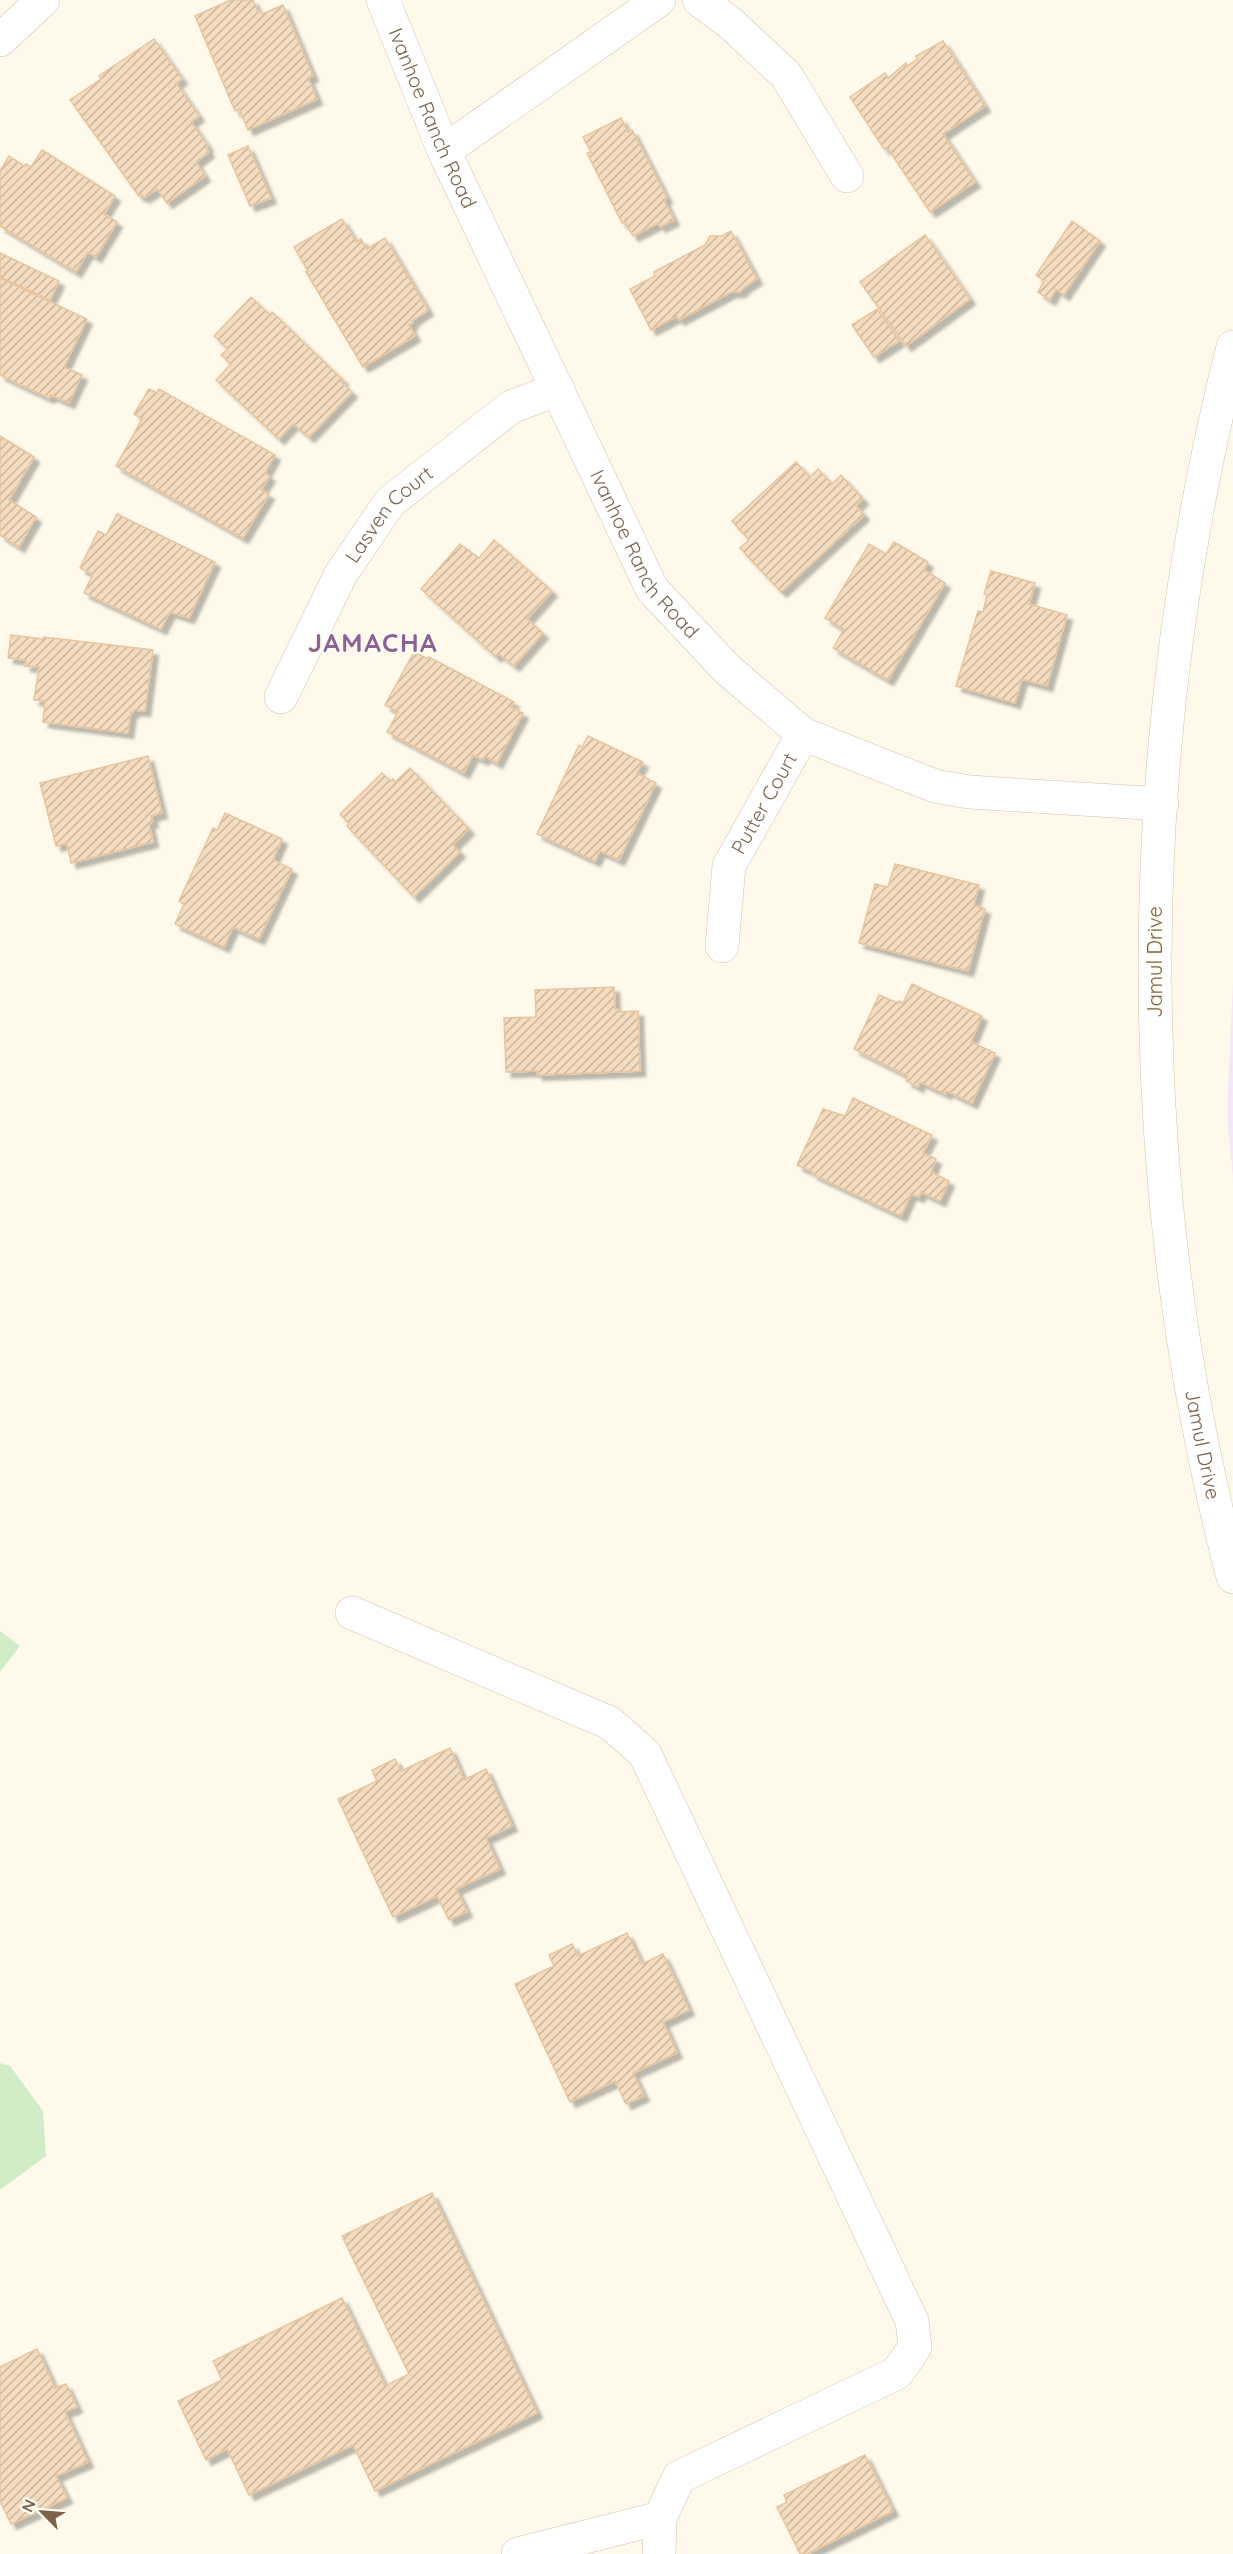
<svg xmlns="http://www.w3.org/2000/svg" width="1233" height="2554" font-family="Quicksand,sans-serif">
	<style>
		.education { fill: #f6e6fa }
		.grass { fill: #d1edc7 }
		.building { fill: url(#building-hatch); stroke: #e8c59f; stroke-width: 1.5; filter: url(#shadow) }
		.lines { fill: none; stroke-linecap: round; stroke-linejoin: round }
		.minor-casing { stroke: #d2c2ae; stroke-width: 34 }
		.minor { stroke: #fff; stroke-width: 33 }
		.labels { text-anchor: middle; stroke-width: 4.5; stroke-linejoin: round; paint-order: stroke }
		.street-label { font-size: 20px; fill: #7b624b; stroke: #fffcf1 }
		.district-label { font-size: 26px; font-weight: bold; letter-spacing: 1.5px; fill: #8c6396; stroke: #fffcf1 }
	</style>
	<defs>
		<pattern id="building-hatch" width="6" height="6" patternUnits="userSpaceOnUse" patternTransform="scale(1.5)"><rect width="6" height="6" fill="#f4dcc0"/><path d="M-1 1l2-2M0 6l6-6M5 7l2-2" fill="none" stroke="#cbb69e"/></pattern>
		<filter id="shadow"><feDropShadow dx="5.5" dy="5.5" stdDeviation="1.5" flood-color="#0004"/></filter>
	</defs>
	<rect width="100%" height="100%" fill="#fef9ea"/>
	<polygon class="education" points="1233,983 1233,1178 1227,1114"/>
	<g class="grass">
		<polygon points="0,1631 20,1646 0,1672"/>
		<polygon points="0,2063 10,2066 43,2111 46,2156 0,2190"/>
	</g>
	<g class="building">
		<polygon points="231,0 253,0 258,12 261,10 262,14 283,5 313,76 308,78 317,99 248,130 239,109 235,111 195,16"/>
		<polygon points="154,39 182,79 176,83 199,116 191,122 208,146 206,147 209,152 196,162 205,176 167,203 157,189 144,198 142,195 139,196 70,100 101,79 99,76"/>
		<polygon points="943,41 985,106 943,134 975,182 930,212 887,147 884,149 850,97 885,73 888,78 906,63 907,66 918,59 916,56"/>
		<polygon points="621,118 628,132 632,130 667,198 664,200 674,220 660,227 658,223 633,236 625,222 622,223 587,153 591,152 583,137"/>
		<polygon points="248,146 271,198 250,206 228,155"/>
		<polygon points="42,150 115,196 104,214 117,222 96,257 88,252 76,272 0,226 0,171 9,156 24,166 26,164 31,167"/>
		<polygon points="342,219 356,242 361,239 367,249 385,238 428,310 412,321 413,323 409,325 415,336 363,367 306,272 308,271 294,247"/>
		<polygon points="1072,221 1100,241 1064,295 1056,289 1050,300 1038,292 1044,281 1036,275"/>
		<polygon points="731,231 757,279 746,286 740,292 731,292 679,320 677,316 651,330 630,289 655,276 654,272 705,245 710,236 722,236"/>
		<polygon points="925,235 970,299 906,346 860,282"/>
		<polygon points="0,253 59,281 50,300 0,277"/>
		<polygon points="0,278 87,319 64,367 82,375 69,403 51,395 49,398 0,375"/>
		<polygon points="251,297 270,315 272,312 343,380 341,382 352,392 309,437 293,424 279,439 216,380 231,364 221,355 228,349 214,336"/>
		<polygon points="877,309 899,341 874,357 852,325"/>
		<polygon points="149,389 157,393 159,389 275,455 265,473 270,476 261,490 269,494 243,538 116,466 142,419 134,414"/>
		<polygon points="0,436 34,457 9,500 36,517 19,547 0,535"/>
		<polygon points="796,462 810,477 818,469 832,484 841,475 863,499 856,506 864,515 781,592 740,548 749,540 732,521"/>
		<polygon points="117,514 215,562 189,618 170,612 161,629 84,593 93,574 80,568 98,531 106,535"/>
		<polygon points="494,540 552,591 527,619 543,633 514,666 499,654 496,657 421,589 460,544 479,558"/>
		<polygon points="894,542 928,562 924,570 945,583 888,680 833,648 844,629 825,618 869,544 886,554"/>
		<polygon points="991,571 1035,583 1029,604 1067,615 1047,686 1022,679 1015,703 956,686 978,611 983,612 987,595 984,594"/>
		<polygon points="11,635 43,639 44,637 153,650 145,711 134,710 133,713 131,712 128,733 43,722 45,701 34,700 39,667 25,666 26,660 8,658"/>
		<polygon points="414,652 428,659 429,657 514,702 511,707 523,713 497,763 485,756 483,760 473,755 464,773 387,732 398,712 385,705"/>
		<polygon points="588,736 643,762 637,773 656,783 619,860 600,851 595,861 537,834 579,745 582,747"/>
		<polygon points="148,756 162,813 151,816 153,822 149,823 153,842 71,863 67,843 56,846 40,783"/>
		<polygon points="410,768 469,829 453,845 460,852 414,897 347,826 349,824 340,814 382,773 391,781 393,779 395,782"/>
		<polygon points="225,813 282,839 273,860 292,869 259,939 233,927 224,947 175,924 184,904 179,901 213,828 217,830"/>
		<polygon points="895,864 979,885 974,905 985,909 968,971 859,943 875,884 888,887"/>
		<polygon points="912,984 982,1016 971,1042 995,1053 972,1103 947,1091 946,1094 920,1082 918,1087 906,1081 908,1076 854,1049 879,995 898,1003 899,1001 903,1003"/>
		<polygon points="614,987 615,1009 618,1009 618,1012 638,1011 640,1071 537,1075 537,1071 506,1072 504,1018 536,1017 535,990"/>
		<polygon points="853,1098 932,1135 923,1153 936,1159 931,1172 949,1181 940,1201 921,1192 919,1197 911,1194 901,1216 812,1174 813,1172 797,1165 823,1109 845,1116"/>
		<polygon points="450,1748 464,1780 486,1769 512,1826 486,1838 500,1869 456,1889 467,1912 449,1920 437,1896 393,1917 338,1799 377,1781 372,1770 395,1759 401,1771"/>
		<polygon points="627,1933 642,1964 663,1954 689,2010 663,2022 677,2053 633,2073 644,2096 626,2104 615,2081 570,2102 515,1984 554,1966 549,1955 572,1944 578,1956"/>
		<polygon points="432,2193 537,2413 375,2491 353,2445 249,2495 227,2449 206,2460 178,2401 222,2380 213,2361 342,2298 385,2386 409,2374 342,2236"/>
		<polygon points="37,2349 55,2388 66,2384 77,2407 65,2412 88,2462 56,2476 67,2498 11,2524 0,2501 0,2367"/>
		<polygon points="865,2455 893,2511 807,2554 800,2554 777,2507 787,2502 784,2495"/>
	</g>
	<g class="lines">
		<g class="minor-casing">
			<g id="minor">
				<path id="s1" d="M383 0 444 151 652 589 727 669 803 734 935 786 969 792 1162 804"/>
				<polyline points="699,0 729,22 786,75 847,176"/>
				<polyline points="0,40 43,0"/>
				<polyline points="444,151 659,0"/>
				<path id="s2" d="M1233 347C1131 748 1127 1175 1233 1577"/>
				<path id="s3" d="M281 697 341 574 390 502 511 407 558 389"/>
				<path id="s4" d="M722 946 729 866 803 734"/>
				<polyline points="352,1613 610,1723 645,1754 912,2321 915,2347 897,2373 679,2477 660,2518 518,2554"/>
				<polyline points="659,2554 660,2518"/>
			</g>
		</g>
		<use href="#minor" class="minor"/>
	</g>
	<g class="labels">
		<g class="street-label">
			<text dy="7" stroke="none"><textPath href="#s1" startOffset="128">Ivanhoe Ranch Road</textPath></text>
			<text dy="7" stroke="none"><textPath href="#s3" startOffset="214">Lasven Court</textPath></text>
			<text dy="7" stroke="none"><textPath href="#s1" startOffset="614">Ivanhoe Ranch Road</textPath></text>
			<text dy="7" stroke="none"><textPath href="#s4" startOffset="152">Putter Court</textPath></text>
			<text transform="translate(1155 962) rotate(-90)" y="7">Jamul Drive</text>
			<text dy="7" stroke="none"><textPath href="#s2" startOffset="1107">Jamul Drive</textPath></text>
		</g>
		<g class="district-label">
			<text x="373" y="652">JAMACHA</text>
		</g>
	</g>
	<g transform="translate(42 2512) rotate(295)" stroke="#fffcf1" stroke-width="4.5" paint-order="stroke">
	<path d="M0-4.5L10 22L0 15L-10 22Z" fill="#7b624b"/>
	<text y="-9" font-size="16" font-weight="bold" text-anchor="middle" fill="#7b624b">N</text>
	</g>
</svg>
